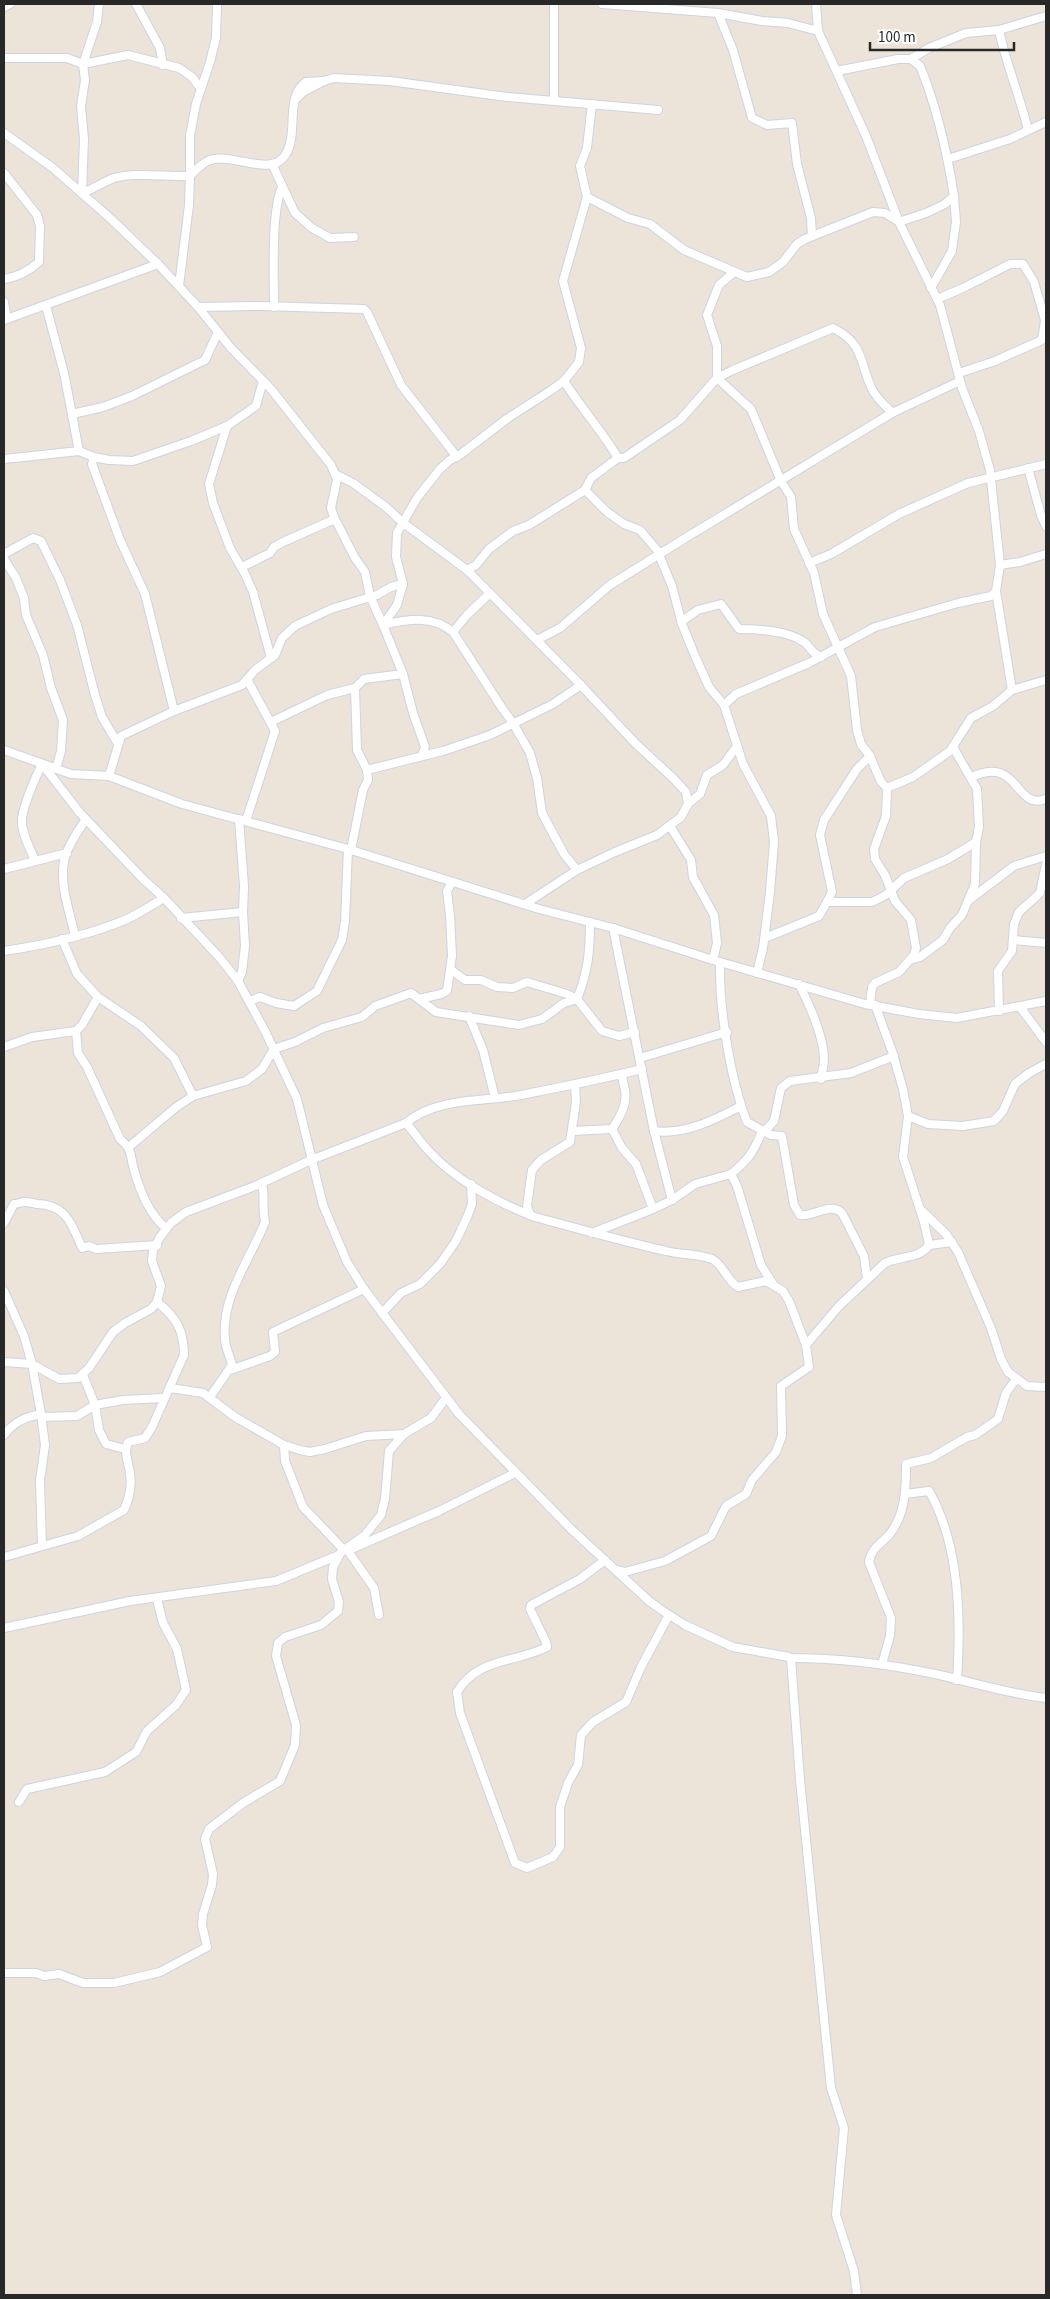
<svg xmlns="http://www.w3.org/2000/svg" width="1050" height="2299" font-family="'Source Sans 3',sans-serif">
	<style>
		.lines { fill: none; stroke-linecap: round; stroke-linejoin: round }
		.minor-casing { stroke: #ced3e3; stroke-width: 10 }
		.minor { stroke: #fff; stroke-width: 8 }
	</style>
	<rect width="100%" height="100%" fill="#ece3d9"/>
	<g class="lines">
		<g class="minor-casing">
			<g id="minor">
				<path d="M99 4 97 22 83 64 85 80 81 106 84 139 82 193C93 189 103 182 114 178 135 172 167 177 190 176V136L196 104 210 62 216 38 217 4"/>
				<polyline points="136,4 160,48 163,65"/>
				<polyline points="554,4 554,100"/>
				<polyline points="602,4 718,13 762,21 788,23 818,31"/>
				<polyline points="4,7 10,4"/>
				<polyline points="718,13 733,50 752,118 767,125 792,123 797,164 811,218 812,236"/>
				<path d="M999 30C1006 64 1020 96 1028 130"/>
				<polyline points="4,58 67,58 83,64 128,55 179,68 192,77 201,89"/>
				<polyline points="911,59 929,48 966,33 999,30 1046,16"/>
				<polyline points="296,99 303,92 324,81 334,78 390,81 507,97 658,110"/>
				<path d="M4 133 53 168 111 219 158 264 198 307 231 348 271 389 331 465 337 479 331 508 334 517 355 558 365 572 370 596 383 625C409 619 432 615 453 632L502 708 513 723 530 753 537 778 542 813 564 854 577 870 525 904"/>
				<polyline points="948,159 1010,139 1046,122"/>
				<polyline points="272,164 295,213 312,228 330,238 354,237"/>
				<path d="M4 173 37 215 40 226 39 262C29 271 17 277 4 279"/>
				<path d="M587 197 628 218 650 224 684 250 747 277 769 272 783 262 797 244 805 239 873 212 885 213 899 222 926 213 945 204 954 196C947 152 937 107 920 66L911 59H898L837 71"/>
				<path d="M179 286 189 205 190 176C195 171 201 164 208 161 229 151 267 176 283 158 301 137 283 98 306 82L324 81"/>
				<polyline points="931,288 952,251 956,222 954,196"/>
				<polyline points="937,299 963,288 1010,264 1023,264 1034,282 1045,320 1042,340 995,361 959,373"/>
				<polyline points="4,302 7,319"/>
				<polyline points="46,306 64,373 79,451"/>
				<polyline points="198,307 261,306 364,309 367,312 401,385 457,457"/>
				<path d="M274 307C274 279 271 210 282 187"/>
				<polyline points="4,320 158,264"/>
				<path d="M564 381C581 408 602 431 618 458"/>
				<polyline points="72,414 103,407 132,396 205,360 218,332"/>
				<polyline points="227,426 209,484 213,503 230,548 245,574 253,592 271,658"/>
				<polyline points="94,457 92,464 120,540 145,594 174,711"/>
				<polyline points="4,459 79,451 94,457 109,460 133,461 191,441 227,426 256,406 263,381"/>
				<polyline points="1028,468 1041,515 1046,526"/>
				<polyline points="335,474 353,483 386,507 402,522 467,570 576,680 636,744 673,778 686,792 688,804"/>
				<polyline points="585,490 607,512 624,524 640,530 657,550 672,586 682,624 695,656 709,687 724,705 743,764 771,816 774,842 770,892 763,948 757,973"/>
				<polyline points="4,554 33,538 41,541 60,580 77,625 95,695 102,717 118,744"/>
				<polyline points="4,559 16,578 24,598 26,615 43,655 51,688 63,720 61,751 56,769"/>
				<polyline points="809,563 831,554 899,514 968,483 1046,464"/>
				<polyline points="1000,565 1020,562 1046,554"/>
				<polyline points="242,567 270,553 274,547 283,542 335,519"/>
				<polyline points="467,570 476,565 489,549 513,531 529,525 585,490 591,478 618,458 624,458 680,420 717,378 717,346 707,315 719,285 733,273"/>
				<polyline points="996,591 1012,690"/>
				<path d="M682 621 698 610 721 604 739 629C758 629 788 631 804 642 811 646 809 652 821 657"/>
				<polyline points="453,632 467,615 490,593"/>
				<polyline points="537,640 560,628 610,585 687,537 892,413 960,381"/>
				<polyline points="403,674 413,713 425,747 422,756"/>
				<polyline points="724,705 736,694 809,663 875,627 958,603 991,596 996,591 1000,565 990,470 979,431 962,388 940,305 899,222 866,136 818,31 816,4"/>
				<polyline points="271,722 327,695 355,688"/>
				<polyline points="4,750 71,774 109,776 182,804 348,849 539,909 613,928 713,960 865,1004 919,1014 957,1018 1046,1001"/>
				<polyline points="367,770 443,751 490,735 553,704 581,685"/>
				<polyline points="109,776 121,736 174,711 242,685 255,670 275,655 282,638 295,626 331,609 377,595 391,587 403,584"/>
				<path d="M972 777C1020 755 1014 811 1046 799"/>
				<path d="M887 788 881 782 870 756 861 744 857 730 851 676 823 614 814 573 794 529 791 497 781 481 751 409 717 378 733 370 833 328C865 344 859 362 872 389 876 398 886 406 892 413"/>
				<polyline points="246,821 275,731 247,679"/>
				<polyline points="670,826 691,860 693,877 714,915 717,943 713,960"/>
				<polyline points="351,850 363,790 368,780 367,770 357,750 355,688 364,679 403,674 383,625 397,605 403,584 396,557 397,533 417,498 440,469 450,460 461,454 508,418 550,391 564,381 579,362 581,348 563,281 587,197 580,166 587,148 592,104"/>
				<path d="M35 860C30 849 21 832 22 819 23 806 36 776 42 764L80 813 143 879 164 898 220 958 238 981 265 1031 297 1099 323 1205 347 1262 364 1289 459 1414 571 1529 649 1601 663 1611 685 1625 733 1647 789 1657 791 1658C839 1658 887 1664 935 1674 972 1682 1008 1694 1046 1698"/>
				<polyline points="4,869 67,853"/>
				<polyline points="577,870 615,852 657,835 681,817 688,804 700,794 707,775 723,765 737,746"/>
				<polyline points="969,900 1014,866 1046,856"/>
				<polyline points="827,902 872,902 886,895 904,878 948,859 976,842"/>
				<polyline points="181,918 243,912"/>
				<polyline points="613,928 654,1131 672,1200"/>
				<path d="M75 936C70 912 58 882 65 857 69 843 78 831 86 819"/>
				<polyline points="765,938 819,916 827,902 832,892 820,835 824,820 857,769 870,756"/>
				<polyline points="62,939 77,974 98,997 141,1026 174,1058 193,1096"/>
				<polyline points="1013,940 1046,943"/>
				<path d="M4 951C44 945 90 935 127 919 140 913 152 905 164 898"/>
				<polyline points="910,960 920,957 943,940 950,928 962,915 975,884 976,842 979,827 977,789 953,747"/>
				<path d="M720 962C719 1009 730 1078 747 1122L771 1135 782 1136 794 1205 800 1215C813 1218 830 1201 842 1213L864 1256 867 1279"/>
				<path d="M451 970 465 980H481L497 987 513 988 527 982 567 994 577 999C588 972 590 951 590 922"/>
				<polyline points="238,981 242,972 245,946 243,912 244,886 239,819"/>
				<path d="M799 984C809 1004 824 1036 824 1059 824 1065 822 1072 821 1079"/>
				<path d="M98 997 82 1025 76 1031 78 1053 87 1067 120 1139C131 1148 130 1152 133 1166 139 1189 148 1214 166 1228"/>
				<polyline points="419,999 436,1012 519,1025 542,1019 564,1003 577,999 602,1031 619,1036 635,1032"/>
				<polyline points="250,1001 260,997 276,1003 294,1006 317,991 342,940 345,921 348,849"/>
				<polyline points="870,1004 872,987 875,983 899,972 914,955 916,948 911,920 895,901 885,875 875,859 874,849 886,816 887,788 913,777 950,751 971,718 993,706 1012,690 1046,680"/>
				<polyline points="1020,1007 1046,1042"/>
				<polyline points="999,1011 998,971 1012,951 1014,924 1019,912 1040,893 1046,864"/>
				<polyline points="469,1016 483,1050 495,1098"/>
				<polyline points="4,1047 32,1037 76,1031"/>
				<polyline points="640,1058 727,1032"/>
				<polyline points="908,1116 928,1124 963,1126 994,1121 1003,1111 1015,1084 1029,1073 1046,1064"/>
				<path d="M406 1123C436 1097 485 1102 521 1095 561 1087 602 1079 642 1069"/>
				<polyline points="612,1129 622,1148 636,1164 653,1209"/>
				<path d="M573 1131 612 1129C619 1119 628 1104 625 1090 624 1084 622 1081 622 1074"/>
				<path d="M654 1131C685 1135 714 1120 741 1106"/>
				<polyline points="764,1132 774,1121 781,1088 790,1081 851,1073 894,1056"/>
				<polyline points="129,1147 175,1108 193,1096 246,1081 262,1069 274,1049 295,1042 323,1028 362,1017 375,1006 411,993 419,999 441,994 447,991 452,956 450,915 447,891 452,882"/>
				<path d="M731 1174C748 1160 754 1152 762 1131"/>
				<polyline points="922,1211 946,1234 958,1252 991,1328 1001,1359 1008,1372 1027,1386 1046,1387"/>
				<polyline points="530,1215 527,1206 532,1170 541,1160 570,1142 576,1102 575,1084"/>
				<path d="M4 1223 14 1204C18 1204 21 1202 25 1202 29 1202 33 1203 37 1204 67 1205 72 1225 82 1248L89 1246 96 1249 157 1245"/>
				<polyline points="592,1233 653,1209 672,1200 695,1184 731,1174 737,1186 761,1265 773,1284"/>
				<polyline points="929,1245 952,1242"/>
				<polyline points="4,1291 24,1336 32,1364 41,1414 45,1445 40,1481 42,1545"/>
				<polyline points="382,1313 401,1293 420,1284 440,1264 456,1241 468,1215 472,1204 471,1184"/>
				<path d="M4 1362 32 1364 59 1379 78 1378 89 1368 113 1332 125 1323 151 1309 157 1302 161 1286 152 1261 153 1250 160 1237 171 1223 186 1212 255 1186 311 1160 406 1123C414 1132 420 1142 428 1150 453 1179 500 1204 535 1217 579 1229 622 1241 666 1251 681 1255 697 1253 712 1259 724 1265 726 1280 738 1287L766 1281 783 1291 789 1301 806 1345"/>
				<polyline points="230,1370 270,1356 275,1352 273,1332 364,1289"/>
				<polyline points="83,1375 95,1405 99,1430 106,1444 125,1449"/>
				<polyline points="170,1388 203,1393 235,1417 284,1445 300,1450 310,1452 325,1449 366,1436 404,1434"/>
				<path d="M210 1397 232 1365C230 1356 225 1347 225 1339 221 1296 250 1260 265 1222 262 1208 265 1196 262 1183"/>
				<polyline points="42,1417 77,1416 95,1405 123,1400 164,1398"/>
				<path d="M4 1435C14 1422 25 1417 41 1414"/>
				<polyline points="284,1445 285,1461 303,1507 344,1550"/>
				<path d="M905 1494 929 1491C960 1545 961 1619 957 1680"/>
				<polyline points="349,1550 439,1511 515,1473"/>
				<polyline points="348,1551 374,1588 379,1615"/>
				<path d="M4 1557 78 1536 124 1510C129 1499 132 1486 130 1474 129 1462 123 1453 128 1442L145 1438 152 1427 184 1355C184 1330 176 1317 157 1302"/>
				<path d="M605 1560 580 1579 531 1605 530 1609 546 1642 547 1647C516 1663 478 1657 457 1692L460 1713 515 1863 527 1868 553 1857 560 1847V1807L568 1783 578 1765 581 1735 593 1722 626 1702 641 1667 669 1615"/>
				<path d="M616 1570 625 1572 665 1561 711 1536 726 1506 746 1494 752 1480 776 1452 782 1436 781 1386 809 1367 806 1345 839 1306 885 1263C899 1256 920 1259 929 1245L924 1222 903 1157 908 1116 903 1089 892 1051 875 1005"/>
				<polyline points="4,1628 130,1601 276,1581 339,1555"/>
				<polyline points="791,1658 800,1780 831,2088 844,2128 836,2215 854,2271 857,2295"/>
				<path d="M882 1664 890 1636 891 1618 869 1562C871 1548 881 1544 889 1535 906 1514 906 1488 906 1464L931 1458 967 1437 975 1435 998 1419 1006 1393 1016 1379"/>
				<polyline points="19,1802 27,1789 105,1772 136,1752 147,1731 176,1705 186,1690 177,1649 163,1623 157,1599"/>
				<polyline points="4,1973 36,1973 44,1976 59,1974 83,1983 114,1983 160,1972 207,1947 202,1925 203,1914 212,1885 213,1874 205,1839 209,1829 243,1803 280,1781 295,1745 296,1725 276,1656 278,1643 285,1637 321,1625 338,1611 339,1602 332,1579 333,1567 341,1552 365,1535 381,1515 385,1499 389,1451 404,1434 431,1418 446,1398"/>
			</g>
		</g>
		<use href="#minor" class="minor"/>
	</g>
	<rect width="1050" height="2299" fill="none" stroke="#282828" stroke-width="10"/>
	<path d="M870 42v8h144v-8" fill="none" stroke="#282828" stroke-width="2.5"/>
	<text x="878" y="42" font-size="15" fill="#282828" stroke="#ffffff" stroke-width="4" paint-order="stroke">100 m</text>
</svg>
